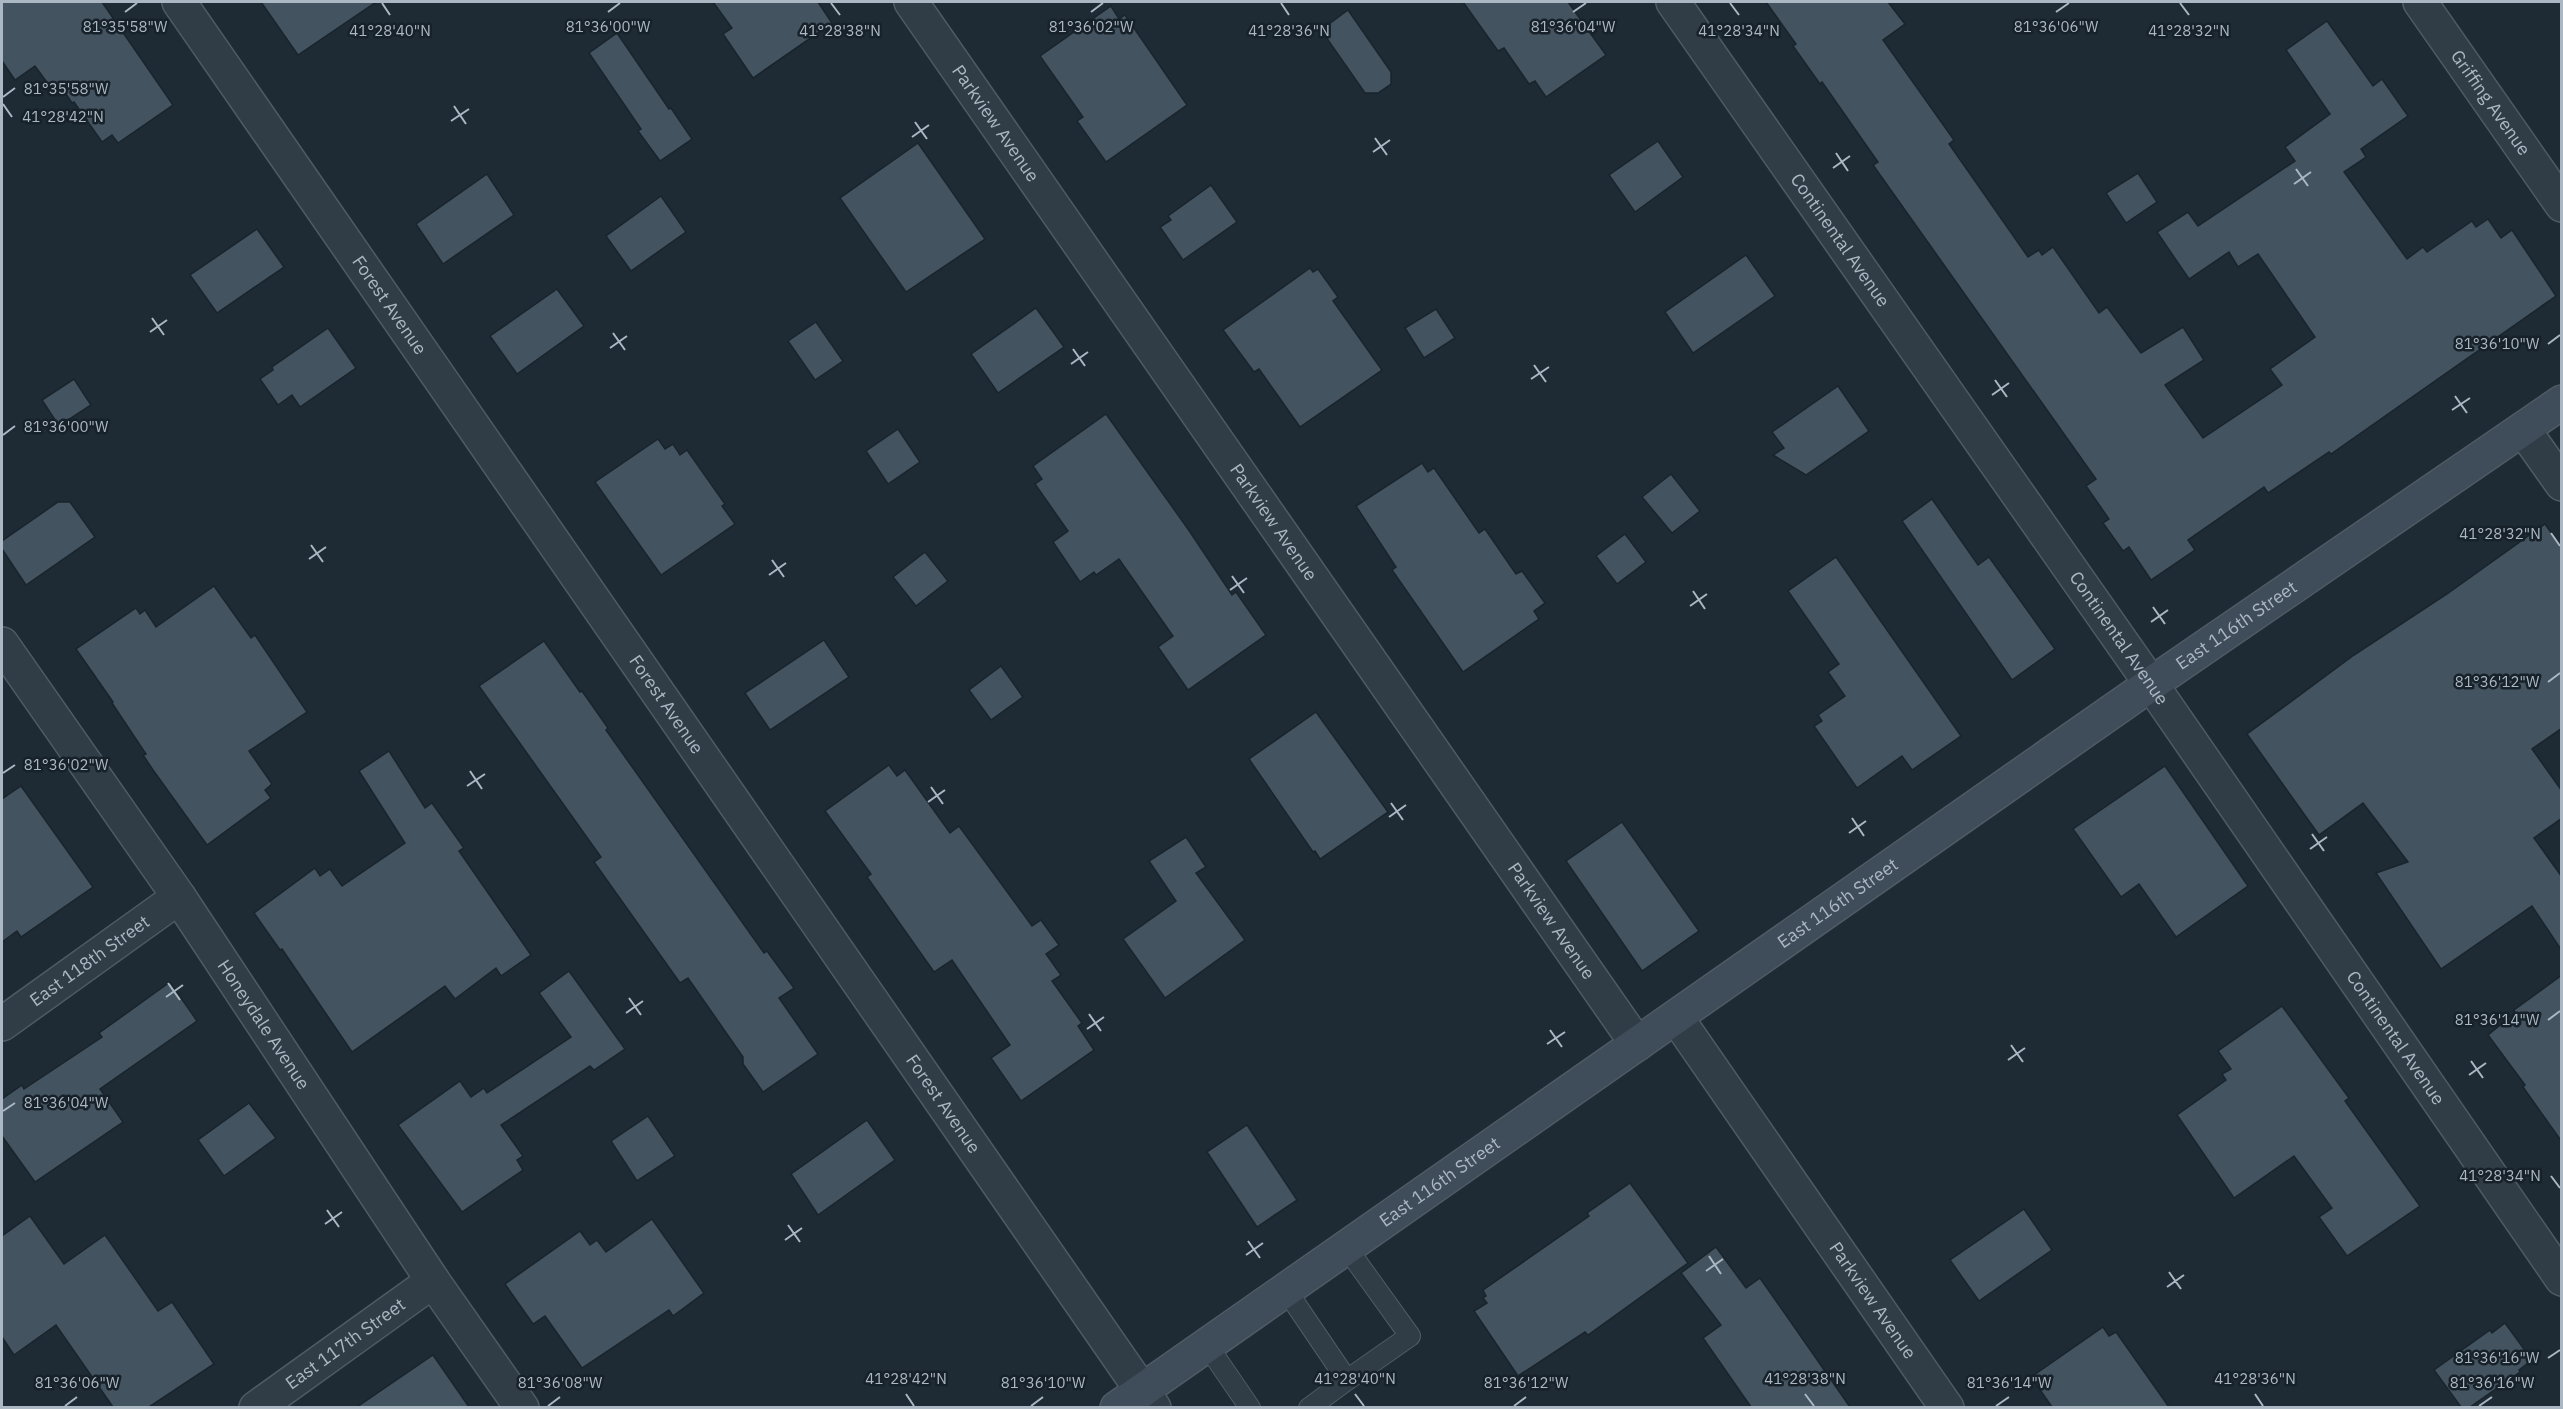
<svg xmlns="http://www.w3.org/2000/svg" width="2563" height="1409" font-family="'IBM Plex Sans',sans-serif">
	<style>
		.building { fill: #445360; stroke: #19242c; stroke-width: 1.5 }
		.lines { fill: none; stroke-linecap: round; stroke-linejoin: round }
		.service-casing { stroke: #4f5b64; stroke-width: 22 }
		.minor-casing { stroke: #4f5b64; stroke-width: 36 }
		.secondary-casing { stroke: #4f5b64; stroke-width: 36 }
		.service { stroke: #313d46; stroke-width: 20 }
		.minor { stroke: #313d46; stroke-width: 33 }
		.secondary { stroke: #3f4c59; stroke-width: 33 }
		.ticks { fill: none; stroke: #abb8c3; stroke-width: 2 }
		.labels { text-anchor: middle; stroke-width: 5; stroke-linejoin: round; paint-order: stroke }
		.street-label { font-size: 18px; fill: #abb8c3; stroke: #17212a }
		.ticks-label { font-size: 15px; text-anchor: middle; fill: #abb8c3; stroke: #17212a; stroke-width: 5; stroke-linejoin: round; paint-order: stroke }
	</style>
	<rect width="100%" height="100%" fill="#1e2b35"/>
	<g class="building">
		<polygon points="2,2 102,2 173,105 118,143 112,135 102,142 74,102 72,103 64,91 57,96 35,66 15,80 2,61"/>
		<polygon points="261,2 376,2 298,55"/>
		<polygon points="713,2 818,2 832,23 753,78 723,34 732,28"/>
		<polygon points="1463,2 1568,2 1606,55 1546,97 1535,81 1529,84 1504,48 1498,51"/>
		<polygon points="1766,2 1888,2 1905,24 1883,40 1954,140 1949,144 2028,257 2039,250 2042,255 2053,247 2099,313 2107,307 2141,353 2183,327 2204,360 2165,385 2203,438 2282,385 2270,369 2315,337 2258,254 2238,267 2229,252 2189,279 2157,232 2188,212 2198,226 2295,161 2285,147 2330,114 2286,50 2327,21 2373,86 2382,79 2408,116 2361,149 2366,157 2344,172 2407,259 2423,247 2427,252 2472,221 2476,227 2488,219 2501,238 2512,230 2556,296 2331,454 2329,452 2268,493 2264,487 2188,540 2195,550 2151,580 2129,547 2123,551 2103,523 2109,519 2086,486 2096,479 1873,165 1878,162 1822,82 1820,84 1793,46 1796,44"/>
		<polygon points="1111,6 1119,19 1125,15 1187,105 1106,162 1077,121 1083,117 1040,56"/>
		<polygon points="1348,10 1391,72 1391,84 1378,93 1365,93 1321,30"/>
		<polygon points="617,33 669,109 671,108 692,139 660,161 638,131 641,129 589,53"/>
		<polygon points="1658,141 1683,177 1635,212 1609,175"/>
		<polygon points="918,143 985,239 906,292 840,198"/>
		<polygon points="2138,173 2157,202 2126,223 2106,193"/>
		<polygon points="487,174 514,215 443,264 416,224"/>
		<polygon points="1211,185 1237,222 1183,260 1160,227 1171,220 1168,216"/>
		<polygon points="661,196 686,232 631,271 606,236"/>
		<polygon points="257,229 284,267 217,313 190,275"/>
		<polygon points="1746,255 1775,296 1693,353 1665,312"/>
		<polygon points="1310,268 1313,272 1318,269 1338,297 1333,301 1382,370 1300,427 1259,369 1254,372 1223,330"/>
		<polygon points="557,289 584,326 517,374 490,336"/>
		<polygon points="1036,308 1064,347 998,393 971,354"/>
		<polygon points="1436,309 1455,338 1424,358 1405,328"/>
		<polygon points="816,322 843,361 815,380 788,341"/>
		<polygon points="328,328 356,368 300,407 292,395 278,405 260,379 273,370 272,367"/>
		<polygon points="74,379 91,405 59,426 42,400"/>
		<polygon points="1838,386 1869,431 1806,475 1773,455 1784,448 1772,432"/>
		<polygon points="1106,414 1188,529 1232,595 1236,592 1266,635 1188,690 1158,647 1173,636 1119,559 1096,575 1094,572 1080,582 1053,542 1068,531 1035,484 1042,479 1033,466"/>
		<polygon points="898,429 920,462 888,484 866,451"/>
		<polygon points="658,439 665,449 673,444 680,455 687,450 725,504 722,506 735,524 661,575 595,482"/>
		<polygon points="1422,463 1428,472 1434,468 1479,533 1485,529 1516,574 1522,571 1545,603 1534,611 1539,619 1463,672 1392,570 1396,567 1356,506"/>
		<polygon points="1671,474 1700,511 1672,533 1642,497"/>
		<polygon points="1932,499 1978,565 1989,557 2055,649 2012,680 1902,521"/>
		<polygon points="58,502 70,502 95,537 26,585 2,549 2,541"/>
		<polygon points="2545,524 2562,548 2562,728 2532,749 2562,791 2562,818 2534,838 2562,877 2562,951 2532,906 2441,969 2376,873 2408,862 2363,803 2319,835 2247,734 2354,655 2447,594"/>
		<polygon points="1625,534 1646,562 1617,584 1596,556"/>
		<polygon points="925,552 948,581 916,606 893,577"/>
		<polygon points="1836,557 1961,736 1912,770 1902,756 1857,788 1814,726 1822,721 1818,715 1845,696 1828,672 1839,664 1788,591"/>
		<polygon points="214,586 251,638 255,635 307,712 249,751 272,784 265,790 271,798 207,845 153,770 143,755 146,754 112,703 113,702 76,649 136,608 140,614 145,610 156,627"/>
		<polygon points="824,640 849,677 770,730 745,693"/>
		<polygon points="544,641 580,692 582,691 608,728 606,730 764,953 767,951 794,988 779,998 818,1054 763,1092 743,1064 743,1057 688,978 680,983 594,862 601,857 479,686"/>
		<polygon points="1001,666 1023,697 991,720 969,690"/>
		<polygon points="1316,712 1388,812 1320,859 1315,851 1313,852 1249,759"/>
		<polygon points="389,751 425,808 432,803 464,848 459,851 531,955 501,976 496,968 455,999 445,986 352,1052 282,949 280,950 254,913 315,868 320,876 330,869 342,886 405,843 359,771"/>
		<polygon points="889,765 897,776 905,770 950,833 959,826 1032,926 1041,920 1059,945 1046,954 1061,975 1052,981 1082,1023 1078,1026 1094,1050 1021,1101 991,1058 1010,1045 952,960 934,972 867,877 871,874 825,811"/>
		<polygon points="2165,766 2248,886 2176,937 2139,884 2121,897 2073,829"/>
		<polygon points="21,786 93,887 21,937 17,931 2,942 2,799"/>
		<polygon points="1622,822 1699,931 1642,971 1566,861"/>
		<polygon points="1186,837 1206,867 1196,873 1245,940 1165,998 1123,939 1176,901 1149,861"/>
		<polygon points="569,971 625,1049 594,1070 590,1066 501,1125 523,1156 517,1160 523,1170 462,1212 398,1125 460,1081 471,1097 484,1088 487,1093 571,1037 539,993"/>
		<polygon points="2562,975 2562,1142 2523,1087 2525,1085 2488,1035 2515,1013 2514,1010"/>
		<polygon points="170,982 197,1021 100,1089 123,1122 35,1182 2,1136 2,1099 22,1085 24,1089 102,1037 99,1033"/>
		<polygon points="2282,1006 2349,1098 2345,1101 2420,1206 2347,1256 2319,1217 2332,1208 2294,1156 2234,1198 2177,1115 2226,1080 2222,1074 2231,1069 2218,1051"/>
		<polygon points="249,1103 276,1138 224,1176 198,1140"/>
		<polygon points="648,1116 675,1156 637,1181 611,1141"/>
		<polygon points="867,1120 895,1160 818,1215 791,1174"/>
		<polygon points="1247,1125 1297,1200 1257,1227 1207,1152"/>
		<polygon points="1630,1183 1688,1263 1588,1335 1585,1332 1518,1376 1474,1311 1487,1303 1483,1298 1486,1296 1483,1290 1589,1216 1587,1213"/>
		<polygon points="2024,1209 2052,1250 1979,1301 1950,1260"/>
		<polygon points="30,1216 64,1264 105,1235 158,1311 172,1302 214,1364 149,1407 113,1407 56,1325 14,1355 2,1337 2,1236"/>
		<polygon points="652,1219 704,1293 673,1316 669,1310 582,1368 545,1316 533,1324 505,1284 580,1231 590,1245 597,1240 606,1252"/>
		<polygon points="1716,1247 1746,1288 1760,1278 1850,1407 1751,1407 1703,1338 1721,1325 1681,1273"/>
		<polygon points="2505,1323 2532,1360 2519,1370 2520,1372 2470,1407 2461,1407 2434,1370 2490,1330 2492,1333"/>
		<polygon points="2103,1327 2109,1336 2116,1332 2169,1407 2052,1407 2031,1377"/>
		<polygon points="433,1355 469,1407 357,1407"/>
	</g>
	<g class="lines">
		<g class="service-casing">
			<g id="service">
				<polyline points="1346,1247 1410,1336 1347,1380"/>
				<polyline points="1286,1290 1347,1380 1309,1408"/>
				<polyline points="1207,1345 1250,1408"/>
			</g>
		</g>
		<g class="minor-casing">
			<g id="minor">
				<path id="s1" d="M179 2 1154 1408"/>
				<path id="s2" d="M911 2 1637 1044"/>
				<path id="s3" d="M1673 2 2151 684 2562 1279"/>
				<path id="s4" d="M2420 2 2562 205"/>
				<polyline points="2523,429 2562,484"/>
				<path id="s5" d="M2 644 179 897 433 1281 522 1408"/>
				<path id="s6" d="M1676 1017 1947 1408"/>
				<path id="s7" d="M2 1024 179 897"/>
				<path id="s8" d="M256 1408 433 1281"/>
			</g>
		</g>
		<g class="secondary-casing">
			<g id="secondary">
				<path id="s9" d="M1117 1408 2151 684 2562 402"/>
			</g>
		</g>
		<use href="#service" class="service"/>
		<use href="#minor" class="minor"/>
		<use href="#secondary" class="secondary"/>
	</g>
	<path class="ticks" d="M382 3 390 15M831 3 840 15M1281 3 1289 15M1730 3 1739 15M2180 3 2189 15M125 12 137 3M608 12 620 3M1091 12 1103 3M1573 12 1586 3M2056 12 2069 3M3 97 15 88M3 104 12 117M454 106 466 124M451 121 469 109M915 122 927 139M912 137 929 125M1375 138 1387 155M1373 152 1390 140M1836 153 1848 171M1833 168 1850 156M2296 169 2308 186M2294 184 2311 172M152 318 164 335M150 332 167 320M613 333 625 350M2548 344 2560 335M610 348 627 336M1073 349 1085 366M1071 364 1088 352M1534 365 1546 382M1531 379 1549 367M1995 380 2007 397M1992 395 2009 383M2455 396 2467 413M2452 410 2470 398M3 435 15 426M2551 533 2560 546M311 545 323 562M309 559 326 547M772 560 784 577M769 575 786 563M1232 576 1244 593M1230 590 1247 578M1693 591 1705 609M1690 606 1707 594M2153 607 2165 624M2151 622 2168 610M2548 682 2560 673M470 771 482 789M3 773 15 765M467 786 485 774M931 787 943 804M928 802 945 790M1391 803 1403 820M1389 817 1406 805M1852 818 1864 836M1849 833 1866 821M2312 834 2324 851M2310 849 2327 837M168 983 180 1000M166 997 183 985M629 998 641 1015M626 1013 643 1001M1089 1014 1101 1031M2548 1020 2560 1011M1087 1029 1104 1017M1550 1030 1562 1047M1547 1044 1565 1032M2011 1045 2023 1062M2008 1060 2025 1048M2471 1061 2483 1078M2469 1075 2486 1063M3 1111 15 1103M2551 1176 2560 1188M327 1210 339 1227M325 1224 342 1212M788 1225 800 1242M785 1240 802 1228M1248 1241 1260 1258M1246 1255 1263 1243M1709 1256 1721 1274M1706 1271 1723 1259M2169 1272 2181 1289M2167 1287 2184 1275M2548 1358 2560 1350M906 1394 914 1406M1355 1394 1364 1406M1805 1394 1814 1406M2255 1394 2263 1406M65 1406 77 1397M548 1406 560 1397M1031 1406 1043 1397M1514 1406 1526 1397M1996 1406 2009 1397M2479 1406 2492 1397"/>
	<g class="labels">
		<g class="street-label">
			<text dy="6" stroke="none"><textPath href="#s4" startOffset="123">Griffing Avenue</textPath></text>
			<text dy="6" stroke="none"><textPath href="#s2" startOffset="148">Parkview Avenue</textPath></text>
			<text dy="6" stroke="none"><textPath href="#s3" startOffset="291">Continental Avenue</textPath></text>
			<text dy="6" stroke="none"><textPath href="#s1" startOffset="369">Forest Avenue</textPath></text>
			<text dy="6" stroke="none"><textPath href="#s2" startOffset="634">Parkview Avenue</textPath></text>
			<text dy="6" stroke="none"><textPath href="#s9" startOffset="1366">East 116th Street</textPath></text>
			<text dy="6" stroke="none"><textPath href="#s3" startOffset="777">Continental Avenue</textPath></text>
			<text dy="6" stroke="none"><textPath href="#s1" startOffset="855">Forest Avenue</textPath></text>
			<text dy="6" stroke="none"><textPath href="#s9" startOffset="880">East 116th Street</textPath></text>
			<text dy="6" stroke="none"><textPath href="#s2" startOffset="1120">Parkview Avenue</textPath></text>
			<text dy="6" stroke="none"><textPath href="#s7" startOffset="108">East 118th Street</textPath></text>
			<text dy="6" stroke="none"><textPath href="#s5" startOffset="462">Honeydale Avenue</textPath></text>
			<text dy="6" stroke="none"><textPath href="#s3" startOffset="1263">Continental Avenue</textPath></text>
			<text dy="6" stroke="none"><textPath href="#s1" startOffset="1341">Forest Avenue</textPath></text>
			<text dy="6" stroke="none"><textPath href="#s9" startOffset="394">East 116th Street</textPath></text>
			<text dy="6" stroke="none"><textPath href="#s6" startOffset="345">Parkview Avenue</textPath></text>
			<text dy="6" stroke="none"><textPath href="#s8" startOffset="110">East 117th Street</textPath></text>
		</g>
	</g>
	<g class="ticks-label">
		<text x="125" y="32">81°35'58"W</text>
		<text x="608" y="32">81°36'00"W</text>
		<text x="1091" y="32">81°36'02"W</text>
		<text x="2056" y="32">81°36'06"W</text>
		<text x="1573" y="32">81°36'04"W</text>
		<text x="390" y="36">41°28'40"N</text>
		<text x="840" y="36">41°28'38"N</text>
		<text x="1289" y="36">41°28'36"N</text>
		<text x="2189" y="36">41°28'32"N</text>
		<text x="1739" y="36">41°28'34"N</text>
		<text x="66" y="94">81°35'58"W</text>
		<text x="63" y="122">41°28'42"N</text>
		<text x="2497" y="349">81°36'10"W</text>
		<text x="66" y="432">81°36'00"W</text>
		<text x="2500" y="539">41°28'32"N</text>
		<text x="2497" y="687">81°36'12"W</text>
		<text x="66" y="770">81°36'02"W</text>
		<text x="2497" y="1025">81°36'14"W</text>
		<text x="66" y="1108">81°36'04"W</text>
		<text x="2500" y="1181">41°28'34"N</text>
		<text x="2497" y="1363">81°36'16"W</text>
		<text x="906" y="1384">41°28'42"N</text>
		<text x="1355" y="1384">41°28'40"N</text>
		<text x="1805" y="1384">41°28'38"N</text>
		<text x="2255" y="1384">41°28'36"N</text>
		<text x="77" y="1388">81°36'06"W</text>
		<text x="560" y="1388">81°36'08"W</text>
		<text x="1043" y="1388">81°36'10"W</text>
		<text x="1526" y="1388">81°36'12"W</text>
		<text x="2009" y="1388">81°36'14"W</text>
		<text x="2492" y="1388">81°36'16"W</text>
	</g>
	<rect width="2563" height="1409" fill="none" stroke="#abb8c3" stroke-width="6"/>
</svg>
